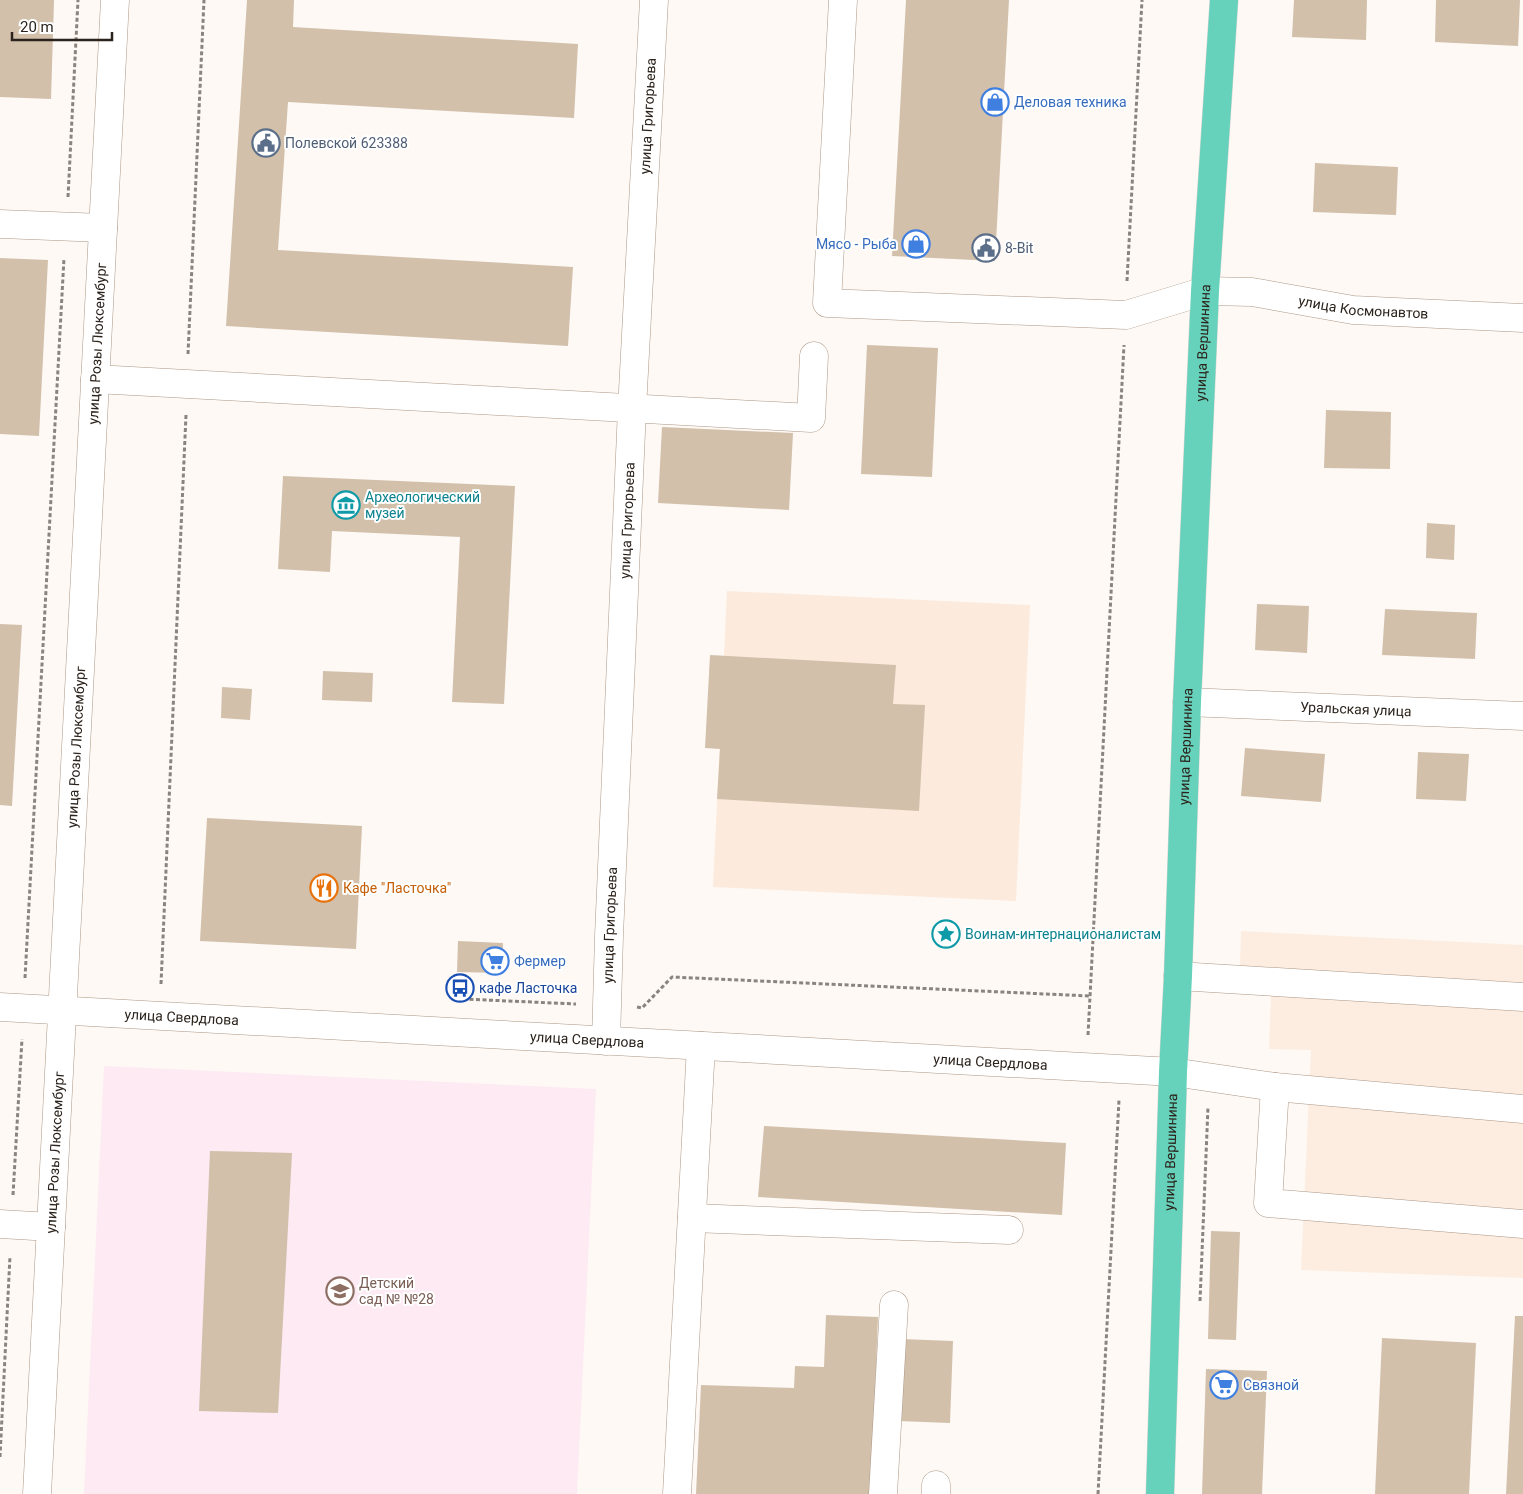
<svg xmlns="http://www.w3.org/2000/svg" width="1523" height="1494" font-family="Roboto,sans-serif">
	<style>
		.built { fill: #fceadc }
		.industrial { fill: #fcede0 }
		.education { fill: #fdeaf3 }
		.building { fill: #d2c0ab }
		.lines { fill: none; stroke-linecap: round; stroke-linejoin: round }
		.minor-casing { stroke: #ac9786; stroke-width: 29 }
		.major-casing { stroke: #d9d7d6; stroke-width: 29 }
		.path { stroke: #8b847e; stroke-width: 3; stroke-dasharray: 4 2.5; stroke-linecap: butt }
		.minor { stroke: #fff; stroke-width: 28 }
		.major { stroke: #67d2bb; stroke-width: 28 }
		.labels { text-anchor: middle; stroke-width: 4; stroke-linejoin: round; paint-order: stroke }
		.shop-label { font-size: 14px; fill: #366cbe; stroke: #fff; text-anchor: start }
		.street-label { font-size: 14px; fill: #2b231c; stroke: #fff }
		.service-label { font-size: 14px; fill: #4e5e75; stroke: #fff; text-anchor: start }
		.culture-label { font-size: 14px; fill: #0d838f; stroke: #fff; text-anchor: start }
		.food-label { font-size: 14px; fill: #c56008; stroke: #fff; text-anchor: start }
		.transit-label { font-size: 14px; fill: #164399; stroke: #fff; text-anchor: start }
		.education-label { font-size: 14px; fill: #785e54; stroke: #fff; text-anchor: start }
	</style>
	<rect width="100%" height="100%" fill="#fef9f5"/>
	<polygon class="built" points="727,591 1030,605 1016,901 713,887"/>
	<polygon class="industrial" points="1241,931 1523,945 1523,1278 1301,1270 1311,1050 1269,1049 1272,968 1240,966"/>
	<polygon class="education" points="104,1066 596,1089 577,1494 84,1494"/>
	<g class="building">
		<polygon points="0,0 54,0 51,99 0,97"/>
		<polygon points="247,0 294,0 293,27 578,44 574,118 288,102 278,250 573,267 568,346 226,326"/>
		<polygon points="906,0 1009,0 995,261 892,256"/>
		<polygon points="1294,0 1367,0 1366,40 1292,37"/>
		<polygon points="1436,0 1520,0 1518,46 1435,42"/>
		<polygon points="1315,163 1398,167 1396,215 1313,212"/>
		<polygon points="0,258 48,260 39,436 0,434"/>
		<polygon points="867,345 938,348 932,477 861,474"/>
		<polygon points="1326,410 1391,412 1390,469 1324,468"/>
		<polygon points="662,427 793,433 789,510 658,503"/>
		<polygon points="283,476 515,486 504,704 452,702 460,537 332,531 330,572 278,569"/>
		<polygon points="1427,523 1455,525 1454,560 1426,558"/>
		<polygon points="1257,604 1309,606 1307,653 1255,650"/>
		<polygon points="1385,609 1477,613 1475,659 1382,655"/>
		<polygon points="0,624 22,625 12,806 0,805"/>
		<polygon points="710,655 896,665 893,704 925,705 919,811 717,799 720,749 705,748"/>
		<polygon points="323,671 373,673 372,702 322,700"/>
		<polygon points="222,687 252,689 250,720 221,718"/>
		<polygon points="1245,748 1325,754 1321,802 1241,796"/>
		<polygon points="1418,752 1469,754 1466,801 1416,799"/>
		<polygon points="207,818 362,826 356,949 200,941"/>
		<polygon points="458,941 503,943 502,973 457,972"/>
		<polygon points="764,1126 1066,1143 1062,1215 758,1197"/>
		<polygon points="210,1151 292,1153 278,1413 199,1411"/>
		<polygon points="1211,1231 1240,1232 1236,1340 1208,1339"/>
		<polygon points="826,1315 878,1317 871,1494 696,1494 701,1385 794,1388 795,1366 824,1367"/>
		<polygon points="1515,1316 1523,1316 1523,1494 1506,1494"/>
		<polygon points="1382,1338 1476,1343 1469,1494 1375,1494"/>
		<polygon points="901,1339 953,1341 950,1423 898,1421"/>
		<polygon points="1206,1369 1267,1371 1262,1494 1202,1494"/>
	</g>
	<g class="lines">
		<g class="minor-casing">
			<g id="minor">
				<path id="s1" d="M843 0 827 303 1126 315 1205 291 1252 292 1353 310 1523 318"/>
				<polyline points="0,224 103,228"/>
				<polyline points="95,379 811,418 814,356"/>
				<path id="s2" d="M1187 702 1523 716"/>
				<polyline points="1178,976 1523,997"/>
				<path id="s3" d="M0 1007 1173 1072 1275 1087 1523 1109"/>
				<path id="s4" d="M606 1041 609 936 632 409 654 0"/>
				<polyline points="1275,1087 1268,1203 1523,1224"/>
				<polyline points="692,1218 1009,1230"/>
				<polyline points="0,1224 51,1227"/>
				<path id="s5" d="M37 1494 115 0"/>
				<polyline points="677,1494 701,1046"/>
				<polyline points="883,1494 894,1305"/>
				<polyline points="936,1494 936,1485"/>
			</g>
		</g>
		<g class="major-casing">
			<g id="major">
				<path id="s6" d="M1160 1494 1173 1072 1178 976 1187 702 1205 291 1224 0"/>
			</g>
		</g>
		<g class="path">
			<polyline points="68,197 78,0"/>
			<polyline points="1127,281 1142,0"/>
			<polyline points="188,354 204,0"/>
			<polyline points="25,978 64,258"/>
			<polyline points="161,984 186,415"/>
			<polyline points="463,999 576,1004"/>
			<polyline points="637,1007 642,1008 672,977 1090,996"/>
			<polyline points="1088,1035 1124,345"/>
			<polyline points="13,1195 22,1039"/>
			<polyline points="1200,1301 1208,1107"/>
			<polyline points="0,1457 10,1256"/>
			<polyline points="1098,1494 1119,1100"/>
		</g>
		<use href="#minor" class="minor"/>
		<use href="#major" class="major"/>
	</g>
	<defs>
		<g id="shop-ring" transform="scale(1.4375)"><circle r="9.5" fill="#fff" stroke="#3f7fe0" stroke-width="1.5"/><path d="M-5-2.5h2.3a2.7 3.5 0 0 1 5.4 0H5L5.5 6h-11ZM-1.5-2.5h3a1.5 2.3 0 0 0-3 0Z" fill="#3f7fe0"/></g>
		<g id="civic-ring" transform="scale(1.4375)"><circle r="9.5" fill="#fff" stroke="#5c6f8a" stroke-width="1.5"/><path d="M-.6-6.5H3V-4.5H.6V-3L4-1V1h2V6H-6V1h2V-1L-.6-3ZM-1.2 2.5V6h2.4V2.5Z" fill="#5c6f8a"/></g>
		<g id="museum-ring" transform="scale(1.4375)"><circle r="9.5" fill="#fff" stroke="#0f9aa8" stroke-width="1.5"/><path d="M0-6L6-3V-2H-6V-3ZM-5-1h2V3h-2ZM-1-1h2V3h-2ZM3-1h2V3H3ZM-6 4H6V6H-6Z" fill="#0f9aa8"/></g>
		<g id="restaurant-ring" transform="scale(1.4375)"><circle r="9.5" fill="#fff" stroke="#e8710a" stroke-width="1.5"/><path d="M-5-6h1v4h1v-4h1v4h1v-4h1v5L-1.5 .5V6h-2V.5L-5-1ZM5-6V6H3V1.5H1.5Q1.5-4 5-6Z" fill="#e8710a"/></g>
		<g id="sight-ring" transform="scale(1.4375)"><circle r="9.5" fill="#fff" stroke="#0f9aa8" stroke-width="1.5"/><path d="M0-6L1.8-2.2L6-1.7L2.9 1.2L3.7 5.4L0 3.3L-3.7 5.4L-2.9 1.2L-6-1.7L-1.8-2.2Z" fill="#0f9aa8"/></g>
		<g id="supermarket-ring" transform="scale(1.4375)"><circle r="9.5" fill="#fff" stroke="#3f7fe0" stroke-width="1.5"/><path d="M-6-5.5h2.5l.6 2H6L4.5 2H-2.5L-4.4-4H-6ZM-1.5 3.2a1.3 1.3 0 1 0 .1 0ZM3 3.2a1.3 1.3 0 1 0 .1 0Z" fill="#3f7fe0"/></g>
		<g id="bus-ring" transform="scale(1.4375)"><circle r="9.5" fill="#fff" stroke="#1a4fb4" stroke-width="1.5"/><path d="M-5-6H5V4H4V6H2V4H-2V6H-4V4H-5ZM-3.5-4V0h7V-4ZM-3.5 1.2v1.5H-2V1.2ZM2 1.2v1.5H3.5V1.2Z" fill="#1a4fb4"/></g>
		<g id="school-ring" transform="scale(1.4375)"><circle r="9.5" fill="#fff" stroke="#8d6e63" stroke-width="1.5"/><path d="M0-5L7-2L0 1L-7-2ZM-4 1L0 2.5L4 1V4Q0 6-4 4Z" fill="#8d6e63"/></g>
	</defs>
	<g fill-rule="evenodd">
		<use href="#shop-ring" x="995" y="102"/>
		<use href="#civic-ring" x="266" y="143"/>
		<use href="#shop-ring" x="916" y="244"/>
		<use href="#civic-ring" x="986" y="248"/>
		<use href="#museum-ring" x="346" y="505"/>
		<use href="#restaurant-ring" x="324" y="888"/>
		<use href="#sight-ring" x="946" y="934"/>
		<use href="#supermarket-ring" x="495" y="961"/>
		<use href="#bus-ring" x="460" y="988"/>
		<use href="#school-ring" x="340" y="1291"/>
		<use href="#supermarket-ring" x="1224" y="1385"/>
	</g>
	<g class="labels">
		<g class="shop-label">
			<text x="1014" y="107">Деловая техника</text>
			<text x="897" y="249" text-anchor="end">Мясо - Рыба</text>
			<text x="514" y="966">Фермер</text>
			<text x="1243" y="1390">Связной</text>
		</g>
		<g class="street-label">
			<text dy="5" stroke="none"><textPath href="#s4" startOffset="926">улица Григорьева</textPath></text>
			<text dy="5" stroke="none"><textPath href="#s1" startOffset="845">улица Космонавтов</textPath></text>
			<text dy="5" stroke="none"><textPath href="#s6" startOffset="1152">улица Вершинина</textPath></text>
			<text dy="5" stroke="none"><textPath href="#s5" startOffset="1152">улица Розы Люксембург</textPath></text>
			<text dy="5" stroke="none"><textPath href="#s4" startOffset="521">улица Григорьева</textPath></text>
			<text dy="5" stroke="none"><textPath href="#s2" startOffset="169">Уральская улица</textPath></text>
			<text dy="5" stroke="none"><textPath href="#s5" startOffset="748">улица Розы Люксембург</textPath></text>
			<text dy="5" stroke="none"><textPath href="#s6" startOffset="748">улица Вершинина</textPath></text>
			<text dy="5" stroke="none"><textPath href="#s4" startOffset="116">улица Григорьева</textPath></text>
			<text dy="5" stroke="none"><textPath href="#s3" startOffset="182">улица Свердлова</textPath></text>
			<text dy="5" stroke="none"><textPath href="#s3" startOffset="588">улица Свердлова</textPath></text>
			<text dy="5" stroke="none"><textPath href="#s3" startOffset="992">улица Свердлова</textPath></text>
			<text dy="5" stroke="none"><textPath href="#s5" startOffset="342">улица Розы Люксембург</textPath></text>
			<text dy="5" stroke="none"><textPath href="#s6" startOffset="342">улица Вершинина</textPath></text>
		</g>
		<g class="service-label">
			<text x="285" y="148">Полевской 623388</text>
			<text x="1005" y="253">8-Bit</text>
		</g>
		<g class="culture-label">
			<text x="365" y="502">Археологический<tspan x="365" dy="16">музей</tspan></text>
			<text x="965" y="939">Воинам-интернационалистам</text>
		</g>
		<g class="food-label">
			<text x="343" y="893">Кафе "Ласточка"</text>
		</g>
		<g class="transit-label">
			<text x="479" y="993">кафе Ласточка</text>
		</g>
		<g class="education-label">
			<text x="359" y="1288">Детский<tspan x="359" dy="16">сад № №28</tspan></text>
		</g>
	</g>
	<path d="M12 32v8h100v-8" fill="none" stroke="#2b231c" stroke-width="2.5"/>
	<text x="20" y="32" font-size="15" fill="#2b231c" stroke="#ffffff" stroke-width="4" paint-order="stroke">20 m</text>
</svg>
